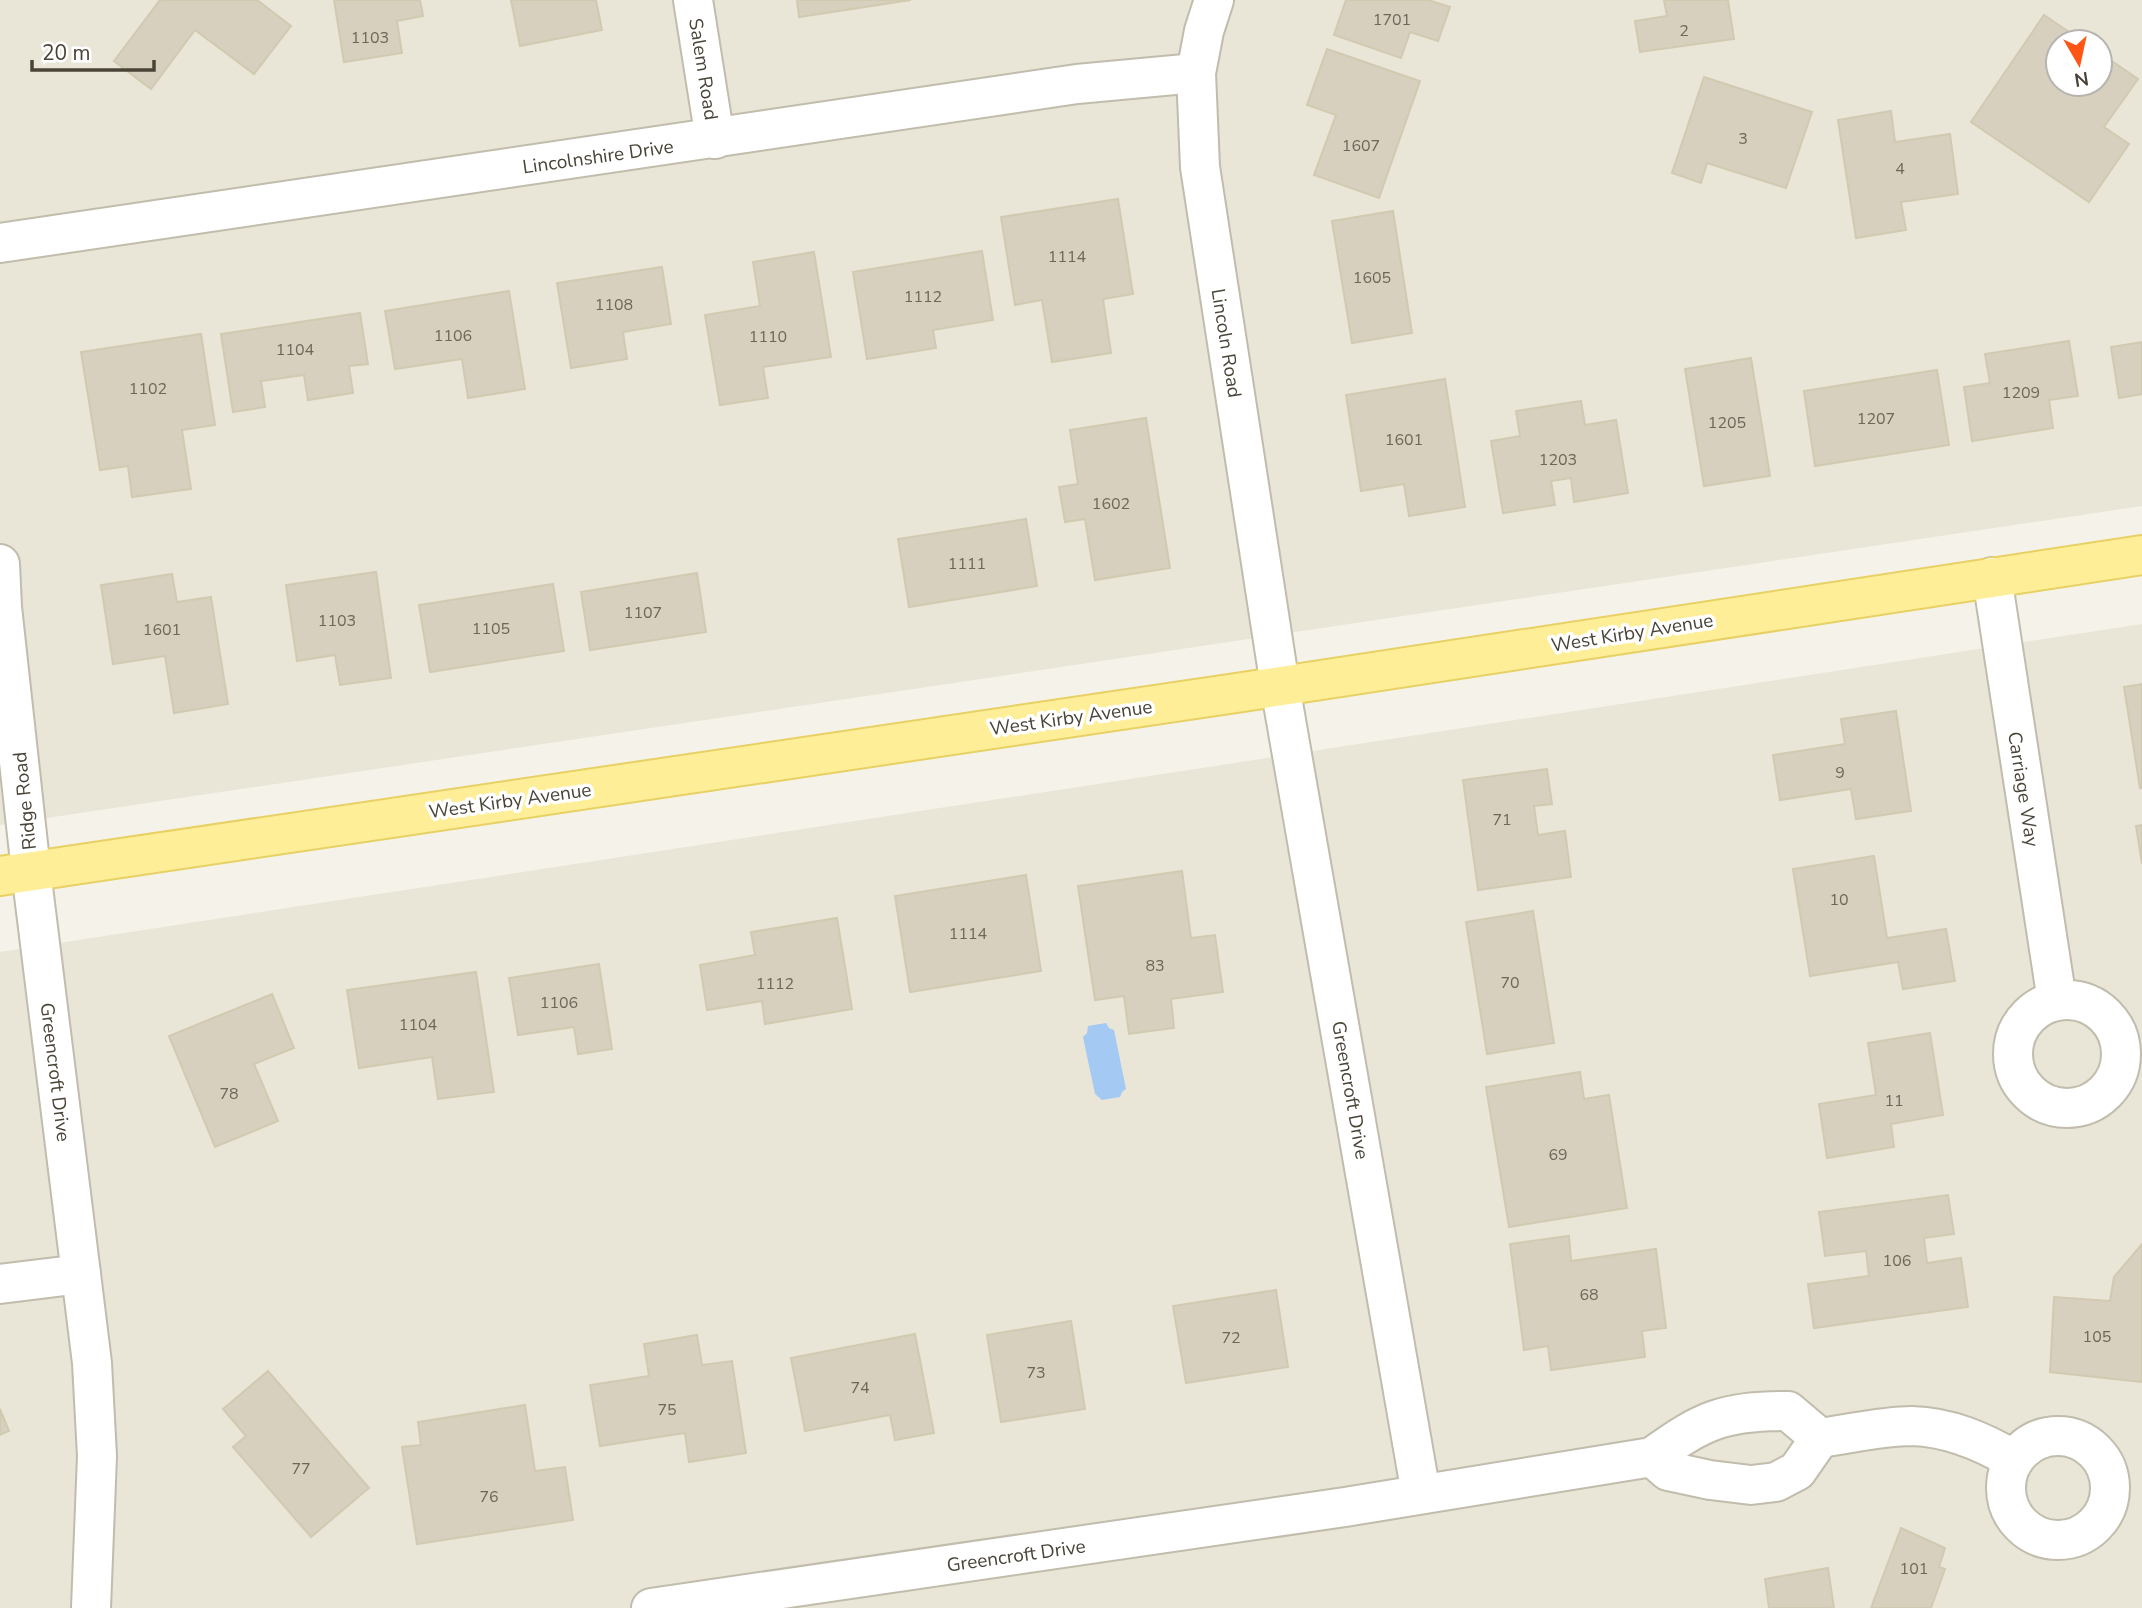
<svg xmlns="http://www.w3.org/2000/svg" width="2142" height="1608" font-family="'Nunito Sans',sans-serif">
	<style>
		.residential { fill: #e9e6d7; fill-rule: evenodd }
		.water { fill: #a4c9f3 }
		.building { fill: #d7d0be; stroke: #d2c9b1; stroke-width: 2 }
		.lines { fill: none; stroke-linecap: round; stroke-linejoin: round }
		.minor-casing { stroke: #c1bcab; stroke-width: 42 }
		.major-casing { stroke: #e8d164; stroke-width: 42 }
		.minor { stroke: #fff; stroke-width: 38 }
		.major { stroke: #ffee98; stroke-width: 38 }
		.labels { text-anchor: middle; stroke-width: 7; stroke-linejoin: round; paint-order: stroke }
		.number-label { font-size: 16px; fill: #6c6759 }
		.street-label { font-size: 19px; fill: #494437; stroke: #fff }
	</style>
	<rect width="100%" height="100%" fill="#f5f3e9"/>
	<g class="residential">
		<path d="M0 0H2142V506L0 825ZM2058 42H2100V84H2058Z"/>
		<polygon points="2142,624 2142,1608 0,1608 0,952"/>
	</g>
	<polygon class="water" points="1106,1023 1109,1028 1114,1030 1126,1089 1122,1092 1120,1097 1102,1100 1095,1094 1083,1037 1087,1033 1088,1026"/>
	<g class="building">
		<polygon points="160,0 257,0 291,26 254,74 195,30 151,89 114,61"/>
		<polygon points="334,0 420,0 423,16 397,21 402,53 344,62"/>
		<polygon points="511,0 596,0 602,30 520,46"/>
		<polygon points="797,0 911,0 799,17"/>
		<polygon points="1346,0 1428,0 1450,7 1438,41 1410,32 1401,58 1334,35"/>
		<polygon points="1664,0 1728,0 1734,39 1640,52 1635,21 1667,16"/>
		<polygon points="2044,15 2084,42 2058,42 2058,84 2100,84 2100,53 2138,79 2104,127 2129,144 2089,202 1971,122"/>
		<polygon points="1327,49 1420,81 1379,198 1314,175 1336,115 1307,105"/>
		<polygon points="1704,77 1812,112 1786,188 1707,163 1701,183 1672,173"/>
		<polygon points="1891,111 1895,142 1950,134 1958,194 1901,202 1906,230 1856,238 1838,120"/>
		<polygon points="1118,199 1133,294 1103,299 1111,353 1052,362 1042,300 1015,305 1001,217"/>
		<polygon points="1393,211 1412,333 1352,343 1332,221"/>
		<polygon points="982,251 993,320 933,330 936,348 867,359 853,272"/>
		<polygon points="814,252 831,357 763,367 768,398 720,405 705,315 760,306 753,262"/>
		<polygon points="662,267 671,324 623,332 627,359 571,368 557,283"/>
		<polygon points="509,291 525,389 468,398 462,359 395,369 385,311"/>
		<polygon points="360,313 368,364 349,366 353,393 308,400 304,375 261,381 265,407 233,412 221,334"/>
		<polygon points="201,334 215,425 182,430 191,489 132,497 128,466 100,470 81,352"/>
		<polygon points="2069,341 2078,396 2049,400 2053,428 1972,441 1964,387 1990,383 1985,354"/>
		<polygon points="2142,342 2142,394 2119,398 2111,347"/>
		<polygon points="1751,358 1770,476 1704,486 1685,369"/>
		<polygon points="1937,370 1949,445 1815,466 1804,391"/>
		<polygon points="1445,379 1465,507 1409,516 1404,484 1361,491 1346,395"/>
		<polygon points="1581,401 1585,425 1616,420 1628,493 1574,502 1571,478 1551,481 1555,505 1503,513 1491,441 1520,436 1516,411"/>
		<polygon points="1146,418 1170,568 1095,580 1085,519 1065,522 1059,487 1078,484 1070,430"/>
		<polygon points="1026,519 1037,586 909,607 898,539"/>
		<polygon points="376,572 391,678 340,685 335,655 297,661 286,585"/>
		<polygon points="697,573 706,632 590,650 581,592"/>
		<polygon points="172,574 177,602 211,597 228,704 174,713 165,656 113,664 101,585"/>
		<polygon points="553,584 564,651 430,672 419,605"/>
		<polygon points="2142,684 2142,788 2140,788 2124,687"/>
		<polygon points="1896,711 1911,811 1856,819 1851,789 1780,800 1773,755 1845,744 1841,719"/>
		<polygon points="1547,769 1552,804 1534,806 1538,835 1565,831 1571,877 1478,890 1463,780"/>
		<polygon points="2142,825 2142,864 2136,826"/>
		<polygon points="1874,856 1887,938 1946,929 1955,981 1903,989 1898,962 1810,976 1793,869"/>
		<polygon points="1182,871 1191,938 1215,935 1223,992 1171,999 1174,1028 1129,1034 1124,996 1095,1000 1078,886"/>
		<polygon points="1026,875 1041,971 910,992 895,896"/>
		<polygon points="1533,911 1554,1043 1487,1054 1466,922"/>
		<polygon points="837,918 852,1009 765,1024 762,1001 707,1010 700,965 755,955 751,932"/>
		<polygon points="599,964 612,1049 578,1054 574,1027 518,1035 509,978"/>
		<polygon points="476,972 494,1092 438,1099 432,1057 359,1068 347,990"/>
		<polygon points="272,994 294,1048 254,1064 278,1121 215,1147 169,1036"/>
		<polygon points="1930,1033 1943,1115 1891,1124 1894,1147 1827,1158 1819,1104 1876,1095 1868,1043"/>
		<polygon points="1580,1072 1584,1099 1609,1095 1627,1208 1509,1227 1486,1087"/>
		<polygon points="1948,1195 1954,1234 1924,1238 1927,1263 1961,1258 1968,1307 1814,1328 1808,1284 1869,1276 1866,1251 1825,1256 1819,1212"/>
		<polygon points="1569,1236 1571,1261 1656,1249 1666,1328 1642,1331 1645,1357 1551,1370 1548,1346 1524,1350 1510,1244"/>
		<polygon points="2142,1244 2142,1382 2050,1372 2054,1297 2110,1301 2114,1277"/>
		<polygon points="1276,1290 1288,1367 1186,1383 1173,1306"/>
		<polygon points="1071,1321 1085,1409 1001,1422 987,1335"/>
		<polygon points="915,1334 934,1433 895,1440 890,1415 805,1431 791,1358"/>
		<polygon points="697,1335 702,1365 732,1361 746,1453 689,1462 685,1433 600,1446 590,1385 649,1376 644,1344"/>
		<polygon points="268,1371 369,1488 311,1537 233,1447 246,1436 223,1409"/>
		<polygon points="525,1405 535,1471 565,1467 573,1520 417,1544 402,1447 421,1445 418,1422"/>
		<polygon points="0,1409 9,1431 0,1435"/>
		<polygon points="1901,1528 1945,1548 1939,1567 1945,1569 1931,1608 1871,1608"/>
		<polygon points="1828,1568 1834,1608 1769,1608 1765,1579"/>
	</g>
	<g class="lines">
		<g class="minor-casing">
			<g id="minor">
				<polyline points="693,0 715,139"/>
				<polyline points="1214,0 1204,31 1196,73 1200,167 1280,686 1421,1494"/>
				<polyline points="0,243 1077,84 1196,73"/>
				<polyline points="0,564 2,607 31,871 92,1363 97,1456 91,1608"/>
				<polyline points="1992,577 2057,1001"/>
				<circle cx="2067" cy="1054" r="54"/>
				<polyline points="0,1284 81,1274"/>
				<circle cx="2058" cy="1488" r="52"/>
				<polyline points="1652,1457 1668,1471 1710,1480 1751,1485 1776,1482 1797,1471 1820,1438"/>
				<path d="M651 1608 1345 1507 1652 1457C1703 1420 1723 1411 1788 1411L1820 1438C1849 1434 1883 1426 1912 1426 1949 1427 1982 1441 2014 1460"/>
			</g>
		</g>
		<g class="major-casing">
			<polyline id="major" points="0,876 1236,693 2142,555"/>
		</g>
		<use href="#minor" class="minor"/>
		<use href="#major" class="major"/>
	</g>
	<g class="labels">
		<g class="number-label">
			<text x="1392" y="25">1701</text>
			<text x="1684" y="36">2</text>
			<text x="370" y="43">1103</text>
			<text x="1743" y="144">3</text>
			<text x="1361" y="151">1607</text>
			<text x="1900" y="174">4</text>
			<text x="1067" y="262">1114</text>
			<text x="1372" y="283">1605</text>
			<text x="923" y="302">1112</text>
			<text x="614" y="310">1108</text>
			<text x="453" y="341">1106</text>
			<text x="768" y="342">1110</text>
			<text x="295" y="355">1104</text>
			<text x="148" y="394">1102</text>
			<text x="2021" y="398">1209</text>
			<text x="1876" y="424">1207</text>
			<text x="1727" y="428">1205</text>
			<text x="1404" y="445">1601</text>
			<text x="1558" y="465">1203</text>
			<text x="1111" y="509">1602</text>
			<text x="967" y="569">1111</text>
			<text x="643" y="618">1107</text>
			<text x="337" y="626">1103</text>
			<text x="491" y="634">1105</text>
			<text x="162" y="635">1601</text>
			<text x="1840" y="778">9</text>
			<text x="1502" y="825">71</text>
			<text x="1839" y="905">10</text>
			<text x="968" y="939">1114</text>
			<text x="1155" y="971">83</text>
			<text x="1510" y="988">70</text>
			<text x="775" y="989">1112</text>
			<text x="559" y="1008">1106</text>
			<text x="418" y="1030">1104</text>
			<text x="229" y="1099">78</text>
			<text x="1894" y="1106">11</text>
			<text x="1558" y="1160">69</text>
			<text x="1897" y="1266">106</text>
			<text x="1589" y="1300">68</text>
			<text x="2097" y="1342">105</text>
			<text x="1231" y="1343">72</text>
			<text x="1036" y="1378">73</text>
			<text x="860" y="1393">74</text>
			<text x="667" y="1415">75</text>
			<text x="301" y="1474">77</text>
			<text x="489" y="1502">76</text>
			<text x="1914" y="1574">101</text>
		</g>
		<g class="street-label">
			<text transform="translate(704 69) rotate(81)" y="7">Salem Road</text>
			<text transform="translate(598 156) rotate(-8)" y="7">Lincolnshire Drive</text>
			<text transform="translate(1227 343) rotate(81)" y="7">Lincoln Road</text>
			<text transform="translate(1632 632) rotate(-9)" y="7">West Kirby Avenue</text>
			<text transform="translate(1071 717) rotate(-8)" y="7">West Kirby Avenue</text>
			<text transform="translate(2024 789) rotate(81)" y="7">Carriage Way</text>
			<text transform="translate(510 800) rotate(-8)" y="7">West Kirby Avenue</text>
			<text transform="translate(24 801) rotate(-96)" y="7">Ridge Road</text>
			<text transform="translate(56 1072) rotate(83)" y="7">Greencroft Drive</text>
			<text transform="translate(1351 1090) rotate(80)" y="7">Greencroft Drive</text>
			<text transform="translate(1016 1555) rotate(-8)" y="7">Greencroft Drive</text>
		</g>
	</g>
	<g transform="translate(2079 63) rotate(171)"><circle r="33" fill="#ffffff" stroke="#b6b4af" stroke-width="2"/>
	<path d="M0-5L12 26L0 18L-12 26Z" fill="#ff5616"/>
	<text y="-10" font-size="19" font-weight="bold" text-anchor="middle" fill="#494437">N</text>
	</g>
	<path d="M32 60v10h122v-10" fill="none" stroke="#494437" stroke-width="3.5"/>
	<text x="42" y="60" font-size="21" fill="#494437" stroke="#ffffff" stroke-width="5" paint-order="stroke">20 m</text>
</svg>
